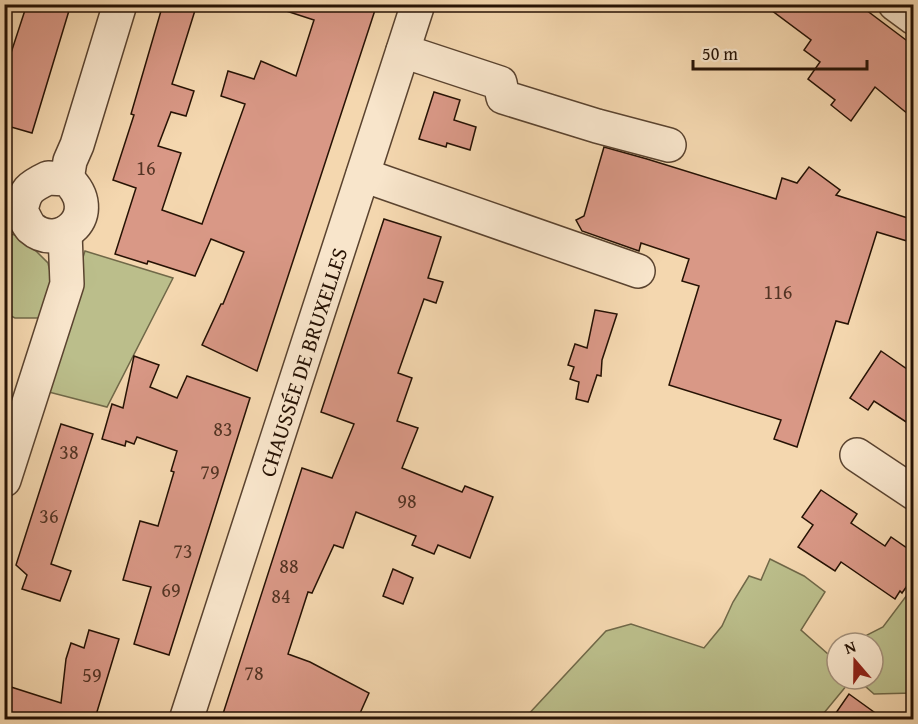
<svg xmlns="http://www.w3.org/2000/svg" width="918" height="724" font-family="'Gentium Book Plus',serif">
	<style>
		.green { fill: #bbbe8b; stroke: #706848; stroke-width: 1.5 }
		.building { fill: #d99886; stroke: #261204; stroke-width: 1.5 }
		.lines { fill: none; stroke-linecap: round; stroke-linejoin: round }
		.minor-casing { stroke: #5a432f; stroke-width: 36 }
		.minor { stroke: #f8e5cb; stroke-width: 33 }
		.labels { text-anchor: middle; stroke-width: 5; stroke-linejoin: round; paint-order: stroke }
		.number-label { font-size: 20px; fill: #533424 }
		.street-label { font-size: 22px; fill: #261204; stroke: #f8e5cb }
	</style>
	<rect width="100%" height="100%" fill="#f4d7af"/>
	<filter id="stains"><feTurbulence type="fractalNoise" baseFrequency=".00333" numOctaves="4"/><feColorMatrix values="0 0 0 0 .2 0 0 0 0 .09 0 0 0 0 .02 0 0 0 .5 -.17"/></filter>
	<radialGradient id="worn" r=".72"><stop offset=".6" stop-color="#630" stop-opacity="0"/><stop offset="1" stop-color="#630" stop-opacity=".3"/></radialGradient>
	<g class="green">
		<polygon points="4,233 21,236 48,263 51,276 49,306 40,318 15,318 5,313"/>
		<polygon points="85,251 173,278 107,407 41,390"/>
		<polygon points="770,559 804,576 825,592 801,630 837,662 837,679 852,679 819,719 524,719 606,631 631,624 704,648 722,626 733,602 749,576 761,580"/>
		<polygon points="913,587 913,693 874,694 857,679 873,679 873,643 860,643 867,635 883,627"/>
	</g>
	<g class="building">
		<polygon points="27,4 71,4 32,133 4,125 4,59 10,56"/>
		<polygon points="163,4 197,4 172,84 194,91 186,116 171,112 158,146 181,153 162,210 202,224 245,104 221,96 228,71 254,79 261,61 296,76 314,20 277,8 278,4 377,4 257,371 202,345 221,304 223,304 244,252 211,239 195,276 148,261 147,264 115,254 136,188 113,180 134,115 131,114"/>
		<polygon points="763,4 858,4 914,46 914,119 875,87 851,121 831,105 835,100 808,79 820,62 804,50 811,40"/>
		<polygon points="434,92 460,100 454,120 476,127 470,150 447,143 446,147 419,139"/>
		<polygon points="604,147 647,159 776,199 782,178 797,183 809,167 840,190 836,195 914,220 907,241 877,232 848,324 836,321 797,447 774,439 781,420 669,385 699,286 682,281 689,259 641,243 639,251 582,231 576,220 584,216"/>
		<polygon points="384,219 441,237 428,278 443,282 436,303 424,299 398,373 412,378 397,421 418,428 402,468 462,492 465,486 493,497 470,558 438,545 434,554 412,545 416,536 356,512 343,548 334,545 312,593 308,592 288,654 310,662 369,693 357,720 221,720 302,468 332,478 354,424 321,412"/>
		<polygon points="595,310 617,314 602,360 601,376 597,375 588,402 576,399 579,382 570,379 574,367 568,365 575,344 587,348"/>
		<polygon points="881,351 914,374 914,427 874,401 868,410 850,398"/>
		<polygon points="134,356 159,365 150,387 177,398 187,376 250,398 169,655 134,644 151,587 123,580 140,521 158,526 174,472 171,471 177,451 137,437 134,444 126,441 125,446 102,439 112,404 123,408"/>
		<polygon points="61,424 93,434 51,564 71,571 60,601 22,589 27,575 16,565"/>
		<polygon points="821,490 857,514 851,523 885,546 891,537 914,553 914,576 902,593 900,591 895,599 841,562 835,571 798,547 813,525 802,517"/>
		<polygon points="393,569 413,578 403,604 383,596"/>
		<polygon points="89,630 119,639 96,715 99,716 98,720 4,720 4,706 11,687 61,703 66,659 71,643 84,648"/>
		<polygon points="849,694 885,720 831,720"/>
	</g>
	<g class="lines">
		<g class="minor-casing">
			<g id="minor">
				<polyline points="895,4 914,18"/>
				<polyline points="403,51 500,83 503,97 597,126 669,145"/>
				<polyline points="363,175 638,271"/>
				<path d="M48 178 67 179C105 214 59 253 31 228 27 224 24 216 21 211 25 190 29 187 48 178Z"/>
				<polyline points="67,179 70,161 77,145 120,4"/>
				<polyline points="857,455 914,493"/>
				<polyline points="4,480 67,284 65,233"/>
				<polyline points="186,720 418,4"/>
			</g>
		</g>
		<use href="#minor" class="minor"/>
	</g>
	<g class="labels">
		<g class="number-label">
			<text x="146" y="175">16</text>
			<text x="778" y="299">116</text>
			<text x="223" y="436">83</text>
			<text x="69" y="459">38</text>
			<text x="210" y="479">79</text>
			<text x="407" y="508">98</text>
			<text x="49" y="523">36</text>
			<text x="183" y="558">73</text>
			<text x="289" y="573">88</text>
			<text x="171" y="597">69</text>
			<text x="281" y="603">84</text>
			<text x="254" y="680">78</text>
			<text x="92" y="682">59</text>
		</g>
		<g class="street-label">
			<text transform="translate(303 362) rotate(-72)" y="8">CHAUSSÉE DE BRUXELLES</text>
		</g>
	</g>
	<rect width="918" height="724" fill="none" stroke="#f4d7af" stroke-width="24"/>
	<rect x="6" y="6" width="906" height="712" fill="none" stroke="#261204" stroke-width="3"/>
	<rect x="12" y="12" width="894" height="700" fill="none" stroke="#261204" stroke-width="1.5"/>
	<g transform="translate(855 661) rotate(340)"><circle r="28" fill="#f8e5cb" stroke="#a4917b" stroke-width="1.5"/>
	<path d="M0-4.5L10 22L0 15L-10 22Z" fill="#8f2418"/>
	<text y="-9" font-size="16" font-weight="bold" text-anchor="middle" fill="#261204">N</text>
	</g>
	<path d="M693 60v9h174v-9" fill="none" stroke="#261204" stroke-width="3"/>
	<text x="702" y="60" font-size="18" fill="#261204" stroke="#f8e5cb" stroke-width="4.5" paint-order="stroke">50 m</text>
	<rect width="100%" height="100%" filter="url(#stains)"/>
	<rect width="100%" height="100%" fill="url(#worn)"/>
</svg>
